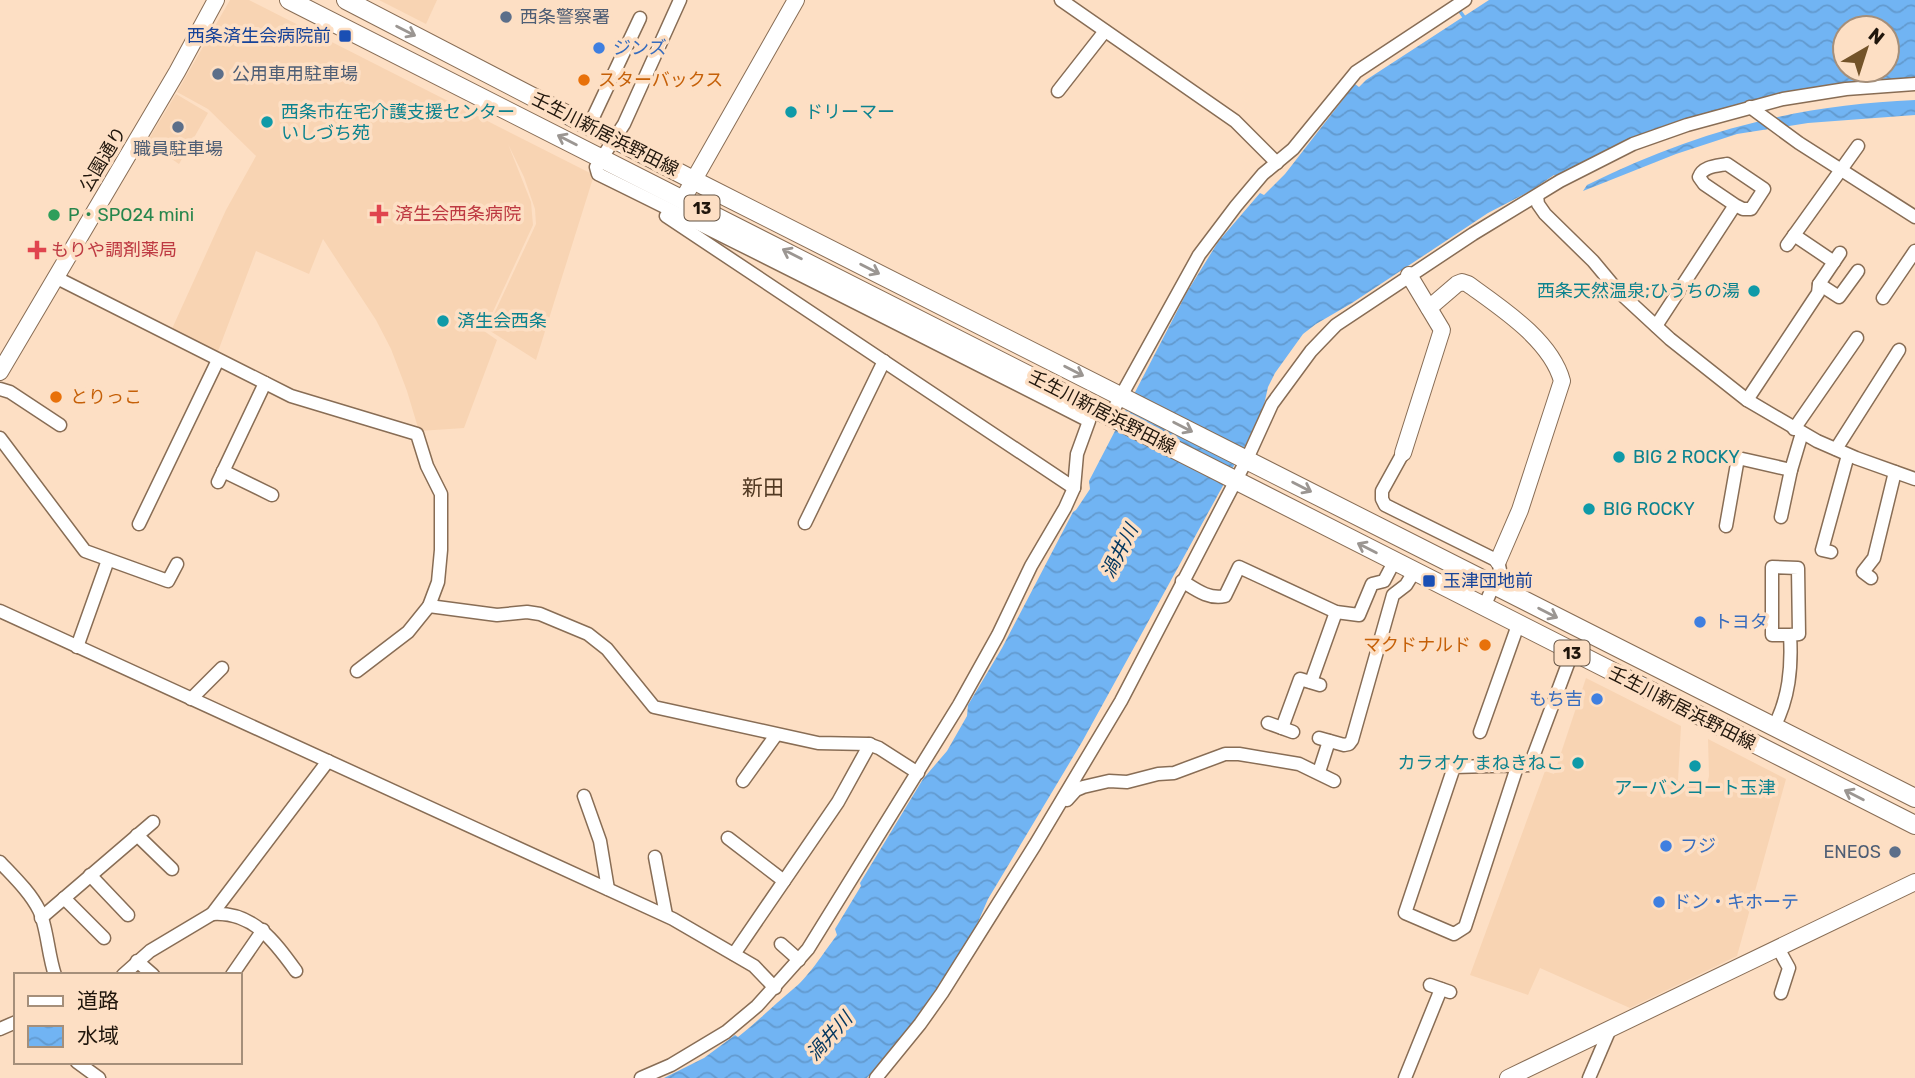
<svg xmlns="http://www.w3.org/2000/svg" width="1915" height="1078" font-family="Rubik,'Noto Sans JP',sans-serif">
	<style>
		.built { fill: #f8d4b3 }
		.water { fill: url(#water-waves); fill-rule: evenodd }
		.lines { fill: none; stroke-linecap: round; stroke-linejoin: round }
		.stream { stroke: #71b4f3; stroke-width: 3.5 }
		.street-casing { stroke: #886d55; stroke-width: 15 }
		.secondary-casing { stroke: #886d55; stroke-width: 18 }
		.primary-casing { stroke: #886d55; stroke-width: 20 }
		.street { stroke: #fff; stroke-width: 12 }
		.secondary { stroke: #fff; stroke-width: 16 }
		.primary { stroke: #fff; stroke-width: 18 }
		.oneway { stroke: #9b9692 }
		.service-dot { fill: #5c6f8a; stroke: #fddfc4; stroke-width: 2.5 }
		.transit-dot { fill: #1a4fb4; stroke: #fddfc4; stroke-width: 2.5 }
		.shop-dot { fill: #3f7fe0; stroke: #fddfc4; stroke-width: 2.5 }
		.food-dot { fill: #e8710a; stroke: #fddfc4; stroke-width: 2.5 }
		.culture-dot { fill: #0f9aa8; stroke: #fddfc4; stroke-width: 2.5 }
		.health-dot { fill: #e0444e; stroke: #fddfc4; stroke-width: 2.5 }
		.leisure-dot { fill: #2e9e5b; stroke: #fddfc4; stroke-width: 2.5 }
		.labels { text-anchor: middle; stroke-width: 7; stroke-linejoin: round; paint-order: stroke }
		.shield { fill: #fddfc4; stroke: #625243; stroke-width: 2 }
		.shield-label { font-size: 16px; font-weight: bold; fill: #20160c }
		.service-label { font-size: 18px; fill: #4e5e75; stroke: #fddfc4; text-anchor: start }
		.transit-label { font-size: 18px; fill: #164399; stroke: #fddfc4; text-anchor: end }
		.shop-label { font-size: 18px; fill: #366cbe; stroke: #fddfc4; text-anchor: start }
		.food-label { font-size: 18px; fill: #c56008; stroke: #fddfc4; text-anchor: start }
		.culture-label { font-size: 18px; fill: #0d838f; stroke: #fddfc4; text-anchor: start }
		.street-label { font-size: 18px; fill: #20160c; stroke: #fddfc4 }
		.health-label { font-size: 18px; fill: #be3a42; stroke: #fddfc4; text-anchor: start }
		.leisure-label { font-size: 18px; fill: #27864d; stroke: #fddfc4; text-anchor: start }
		.water-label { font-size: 19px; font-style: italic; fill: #043860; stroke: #fddfc4 }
		.quarter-label { font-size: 21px; fill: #513922; stroke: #fddfc4 }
	</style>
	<defs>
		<pattern id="water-waves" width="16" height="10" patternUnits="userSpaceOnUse" patternTransform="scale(1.75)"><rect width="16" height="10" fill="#71b4f3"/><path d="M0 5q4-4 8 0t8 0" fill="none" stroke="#629acf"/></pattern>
	</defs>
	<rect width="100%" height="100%" fill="#fddfc4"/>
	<g class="built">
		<polygon points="230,0 249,0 594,175 536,360 487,329 536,224 535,209 524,177 508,144 531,202 533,225 484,331 497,340 464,428 419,431 407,391 391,349 376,320 323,239 309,274 256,251 217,354 171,331 226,210 256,156 208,109 177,92"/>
		<polygon points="379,0 437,0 426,24"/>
		<polygon points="176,94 208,113 179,164 147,142"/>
		<polygon points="1586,678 1681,726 1678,781 1706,789 1709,776 1708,739 1786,779 1737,956 1630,1008 1540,968 1528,995 1470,975 1545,771 1554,774"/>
	</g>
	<g class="water">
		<path d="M1489 0H1915V79L1784 94 1558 178 1554 175 1532 190 1488 213 1352 303 1316 324 1303 334 1275 373 1268 387 1264 405 1247 442 1082 742 988 899 972 936 909 1029 867 1078H664L704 1058 735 1035 738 1037C757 1022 774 1005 792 990 808 978 824 952 837 935L835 929 861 886 860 883 923 779 947 751 967 716 968 705 1002 648 1073 512 1076 510 1090 489 1089 481 1187 292 1218 242 1260 193 1264 195 1285 174 1355 84 1359 87 1366 80ZM1845 28H1887V70H1845Z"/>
		<path d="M1915 100V115L1808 123 1737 134 1676 154 1583 191 1587 185C1694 132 1795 105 1915 100Z"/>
	</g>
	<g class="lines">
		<polyline class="stream" points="1459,10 1464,17"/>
		<g class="street-casing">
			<g id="street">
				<polyline points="1061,0 1235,121 1277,163"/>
				<polyline points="1058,91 1105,31"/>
				<polyline points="1750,107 1799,143 1915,217"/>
				<polyline points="589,126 640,18"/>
				<polyline points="1537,196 1538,204 1545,214 1593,261 1618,291 1670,339 1747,400 1817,441 1856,458 1915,479"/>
				<polyline points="666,216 1074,488"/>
				<polyline points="1794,235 1834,262"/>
				<polyline points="1787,245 1858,146"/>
				<polyline points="55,277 291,396 417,434 427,466 441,494 441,550 438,582 429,606 408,632 357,671"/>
				<polyline points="1819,284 1839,297 1858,271"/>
				<polyline points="1883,298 1915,251"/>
				<path d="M1656 326 1735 205 1743 209H1751L1764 189 1727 164C1717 166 1703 166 1699 177L1704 184 1735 205"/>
				<polyline points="0,389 10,392 60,425"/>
				<polyline points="1747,400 1818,293 1819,284 1840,253"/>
				<polyline points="1110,416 1199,255 1236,206 1263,174 1293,149 1356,72 1465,0"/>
				<polyline points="1794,429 1857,338"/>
				<polyline points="0,438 85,551 168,581 177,564"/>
				<polyline points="1836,449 1899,350"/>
				<polyline points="1403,453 1382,491 1382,499 1385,505 1498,561 1500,570 1484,607"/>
				<polyline points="223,471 272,495"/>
				<polyline points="218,482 265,383"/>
				<polyline points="1781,517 1791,470 1802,433"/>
				<polyline points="805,523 884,361"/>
				<polyline points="139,524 218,360"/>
				<polyline points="1726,526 1738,458 1791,470"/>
				<polyline points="1831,552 1822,550 1848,455"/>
				<polyline points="1871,578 1863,572 1874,558 1895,472"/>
				<path d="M1182 581C1195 589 1209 600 1225 596L1239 567 1336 612 1359 615 1372 584 1384 581 1394 562"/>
				<polyline points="429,606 497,615 527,612 540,614 588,634 607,649 654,707 818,743 868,744 879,748 918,773"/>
				<polyline points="0,611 673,919 754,966 775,988"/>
				<polyline points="77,647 108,560"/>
				<polyline points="1311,682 1336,612"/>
				<polyline points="191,699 222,668"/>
				<polyline points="1268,723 1293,732"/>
				<path d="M1774 727C1789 698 1792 668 1790 635H1772V567L1798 568 1799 634 1790 635"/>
				<polyline points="1282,728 1300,679 1320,685"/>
				<polyline points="1480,732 1518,625"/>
				<polyline points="1319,738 1344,745 1349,744 1352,740 1393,595 1406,585 1414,572"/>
				<polyline points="1517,767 1465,927 1454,934 1405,913 1454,767 1530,765 1572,653"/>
				<polyline points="1319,772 1329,741"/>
				<polyline points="743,781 776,735"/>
				<polyline points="584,796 600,841 608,889"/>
				<polyline points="1067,800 1076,790 1083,787 1109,781 1127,782 1158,774 1174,773 1225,754 1239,754 1299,764 1334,781"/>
				<polyline points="137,835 172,869"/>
				<polyline points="728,838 784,881"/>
				<polyline points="655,857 666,915"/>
				<path d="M0 862C14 877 30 892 39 910 47 926 48 955 55 975"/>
				<polyline points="90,875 128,915"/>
				<polyline points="64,898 104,938"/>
				<path d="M212 914C253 911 275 942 296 971"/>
				<polyline points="41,918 153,822"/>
				<polyline points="781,944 799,960"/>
				<polyline points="1778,948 1789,968 1781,993"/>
				<polyline points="734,954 838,802 870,744"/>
				<polyline points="137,961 153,975"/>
				<polyline points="123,975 150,951 212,914 328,761"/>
				<polyline points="232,975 263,930"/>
				<polyline points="1430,985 1450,992"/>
				<polyline points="0,1029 16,1022"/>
				<polyline points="77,1062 99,1078"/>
				<path d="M641 1078 671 1065 726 1032 757 1006 808 949 959 705 998 635 1031 566 1065 508 1074 488 1077 454 1089 421C926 338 763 255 598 174L596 167 624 124 680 0"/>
				<polyline points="876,1078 920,1024 942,993 1035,845 1121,701 1247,459 1272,404 1311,351 1336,325 1473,234 1560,181 1633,144 1687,125 1783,99 1846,89 1915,84"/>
				<polyline points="1405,1078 1441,989"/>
				<polyline points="1589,1078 1610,1029"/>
			</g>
		</g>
		<g class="secondary-casing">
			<g id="secondary">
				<polyline points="683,199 796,0"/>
				<path d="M1429 308 1457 284 1462 282 1468 284C1501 308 1551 340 1562 381L1520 510 1498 561"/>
				<polyline points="0,372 177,72 216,0"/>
				<polyline points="1403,453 1442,330 1409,275"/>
				<polyline points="1508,1078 1915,882"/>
			</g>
		</g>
		<g class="primary-casing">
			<g id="primary">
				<polyline points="289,0 1915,825"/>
				<polyline points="346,0 693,180 1915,798"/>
			</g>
		</g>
		<use href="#street" class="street"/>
		<use href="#secondary" class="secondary"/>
		<use href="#primary" class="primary"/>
	</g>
	<defs><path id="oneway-shaft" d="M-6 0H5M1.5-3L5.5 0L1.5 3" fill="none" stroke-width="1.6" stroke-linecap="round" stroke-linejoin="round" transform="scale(1.75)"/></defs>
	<g class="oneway">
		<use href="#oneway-shaft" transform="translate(406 31) rotate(27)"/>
		<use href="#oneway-shaft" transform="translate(567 140) rotate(-153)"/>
		<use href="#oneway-shaft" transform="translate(792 254) rotate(-153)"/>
		<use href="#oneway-shaft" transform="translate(870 269) rotate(27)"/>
		<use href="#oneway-shaft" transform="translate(1074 371) rotate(27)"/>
		<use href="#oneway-shaft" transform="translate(1183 427) rotate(27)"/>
		<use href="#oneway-shaft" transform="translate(1302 487) rotate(27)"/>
		<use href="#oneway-shaft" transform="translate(1367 548) rotate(-153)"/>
		<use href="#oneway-shaft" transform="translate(1548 613) rotate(27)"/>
		<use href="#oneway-shaft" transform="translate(1854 795) rotate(-153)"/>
	</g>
	<g class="service-dot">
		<circle cx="506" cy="17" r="7"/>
		<circle cx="218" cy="74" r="7"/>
		<circle cx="178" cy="127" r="7"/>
		<circle cx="1895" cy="852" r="7"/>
	</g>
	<g class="transit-dot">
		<rect x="338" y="29" width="14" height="14" rx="3.5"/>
		<rect x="1422" y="574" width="14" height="14" rx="3.5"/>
	</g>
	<g class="shop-dot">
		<circle cx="599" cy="48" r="7"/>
		<circle cx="1700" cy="622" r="7"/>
		<circle cx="1597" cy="699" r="7"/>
		<circle cx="1666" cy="846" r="7"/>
		<circle cx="1659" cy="902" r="7"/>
	</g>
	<g class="food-dot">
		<circle cx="584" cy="80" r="7"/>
		<circle cx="56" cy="397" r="7"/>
		<circle cx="1485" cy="645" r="7"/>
	</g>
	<g class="culture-dot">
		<circle cx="791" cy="112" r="7"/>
		<circle cx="267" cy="122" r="7"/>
		<circle cx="1754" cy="291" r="7"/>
		<circle cx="443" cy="321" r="7"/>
		<circle cx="1619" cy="457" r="7"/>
		<circle cx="1589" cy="509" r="7"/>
		<circle cx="1578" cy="763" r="7"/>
		<circle cx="1695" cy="766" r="7"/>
	</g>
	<g class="health-dot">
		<path d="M375.5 203.5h7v7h7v7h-7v7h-7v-7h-7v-7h7z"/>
		<path d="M33.5 239.5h7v7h7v7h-7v7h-7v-7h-7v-7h7z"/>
	</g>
	<circle class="leisure-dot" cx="54" cy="215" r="7"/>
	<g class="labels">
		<g class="shield">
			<rect x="684.5" y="195.5" width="35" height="25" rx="5"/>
			<rect x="1554.5" y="640.5" width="35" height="25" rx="5"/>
		</g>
		<g class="shield-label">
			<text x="702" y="214">13</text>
			<text x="1572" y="659">13</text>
		</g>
		<g class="service-label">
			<text x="520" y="23">西条警察署</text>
			<text x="232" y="80">公用車用駐車場</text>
			<text x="178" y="155" text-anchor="middle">職員駐車場</text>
			<text x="1881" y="858" text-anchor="end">ENEOS</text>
		</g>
		<g class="transit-label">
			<text x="331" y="42">西条済生会病院前</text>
			<text x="1443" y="587" text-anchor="start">玉津団地前</text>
		</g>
		<g class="shop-label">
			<text x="613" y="54">ジンズ</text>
			<text x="1714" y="628">トヨタ</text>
			<text x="1583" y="705" text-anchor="end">もち吉</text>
			<text x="1680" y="852">フジ</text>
			<text x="1673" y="908">ドン・キホーテ</text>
		</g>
		<g class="food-label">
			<text x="598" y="86">スターバックス</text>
			<text x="70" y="403">とりっこ</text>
			<text x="1471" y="651" text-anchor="end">マクドナルド</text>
		</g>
		<g class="culture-label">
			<text x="281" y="118">西条市在宅介護支援センター<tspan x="281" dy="21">いしづち苑</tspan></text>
			<text x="805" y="118">ドリーマー</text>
			<text x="1740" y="297" text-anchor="end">西条天然温泉;ひうちの湯</text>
			<text x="457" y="327">済生会西条</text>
			<text x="1633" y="463">BIG 2 ROCKY</text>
			<text x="1603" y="515">BIG ROCKY</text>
			<text x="1564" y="769" text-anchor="end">カラオケ まねきねこ</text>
			<text x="1695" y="794" text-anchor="middle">アーバンコート玉津</text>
		</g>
		<g class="street-label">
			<text transform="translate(605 134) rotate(27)" y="6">壬生川新居浜野田線</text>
			<text transform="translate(103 159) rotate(-59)" y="6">公園通り</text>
			<text transform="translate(1102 412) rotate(27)" y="6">壬生川新居浜野田線</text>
			<text transform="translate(1682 708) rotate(27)" y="6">壬生川新居浜野田線</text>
		</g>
		<g class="health-label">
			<text x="395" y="220">済生会西条病院</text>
			<text x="51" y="256">もりや調剤薬局</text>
		</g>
		<g class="leisure-label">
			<text x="68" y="221">P・SPO24 mini</text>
		</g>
		<g class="water-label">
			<text transform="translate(1119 551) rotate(-63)" y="7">渦井川</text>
			<text transform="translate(829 1036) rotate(-48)" y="7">渦井川</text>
		</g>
		<g class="quarter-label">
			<text x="763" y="495">新田</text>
		</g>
	</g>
	<rect x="14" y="973" width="228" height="91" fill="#fddfc4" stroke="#a58f7a" stroke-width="2"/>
	<rect x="28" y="996" width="35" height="10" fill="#ffffff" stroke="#a58f7a" stroke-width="2"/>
	<text x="77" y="1008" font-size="21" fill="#20160c">道路</text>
	<rect x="28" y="1026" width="35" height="21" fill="url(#water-waves)" stroke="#a58f7a" stroke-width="2"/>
	<text x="77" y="1043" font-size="21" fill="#20160c">水域</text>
	<g transform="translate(1866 49) rotate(39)"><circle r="33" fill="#fddfc4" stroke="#a58f7a" stroke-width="2"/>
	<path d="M0-5L12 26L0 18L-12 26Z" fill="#735329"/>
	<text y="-10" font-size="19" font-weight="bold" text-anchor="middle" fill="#20160c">N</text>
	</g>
</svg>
